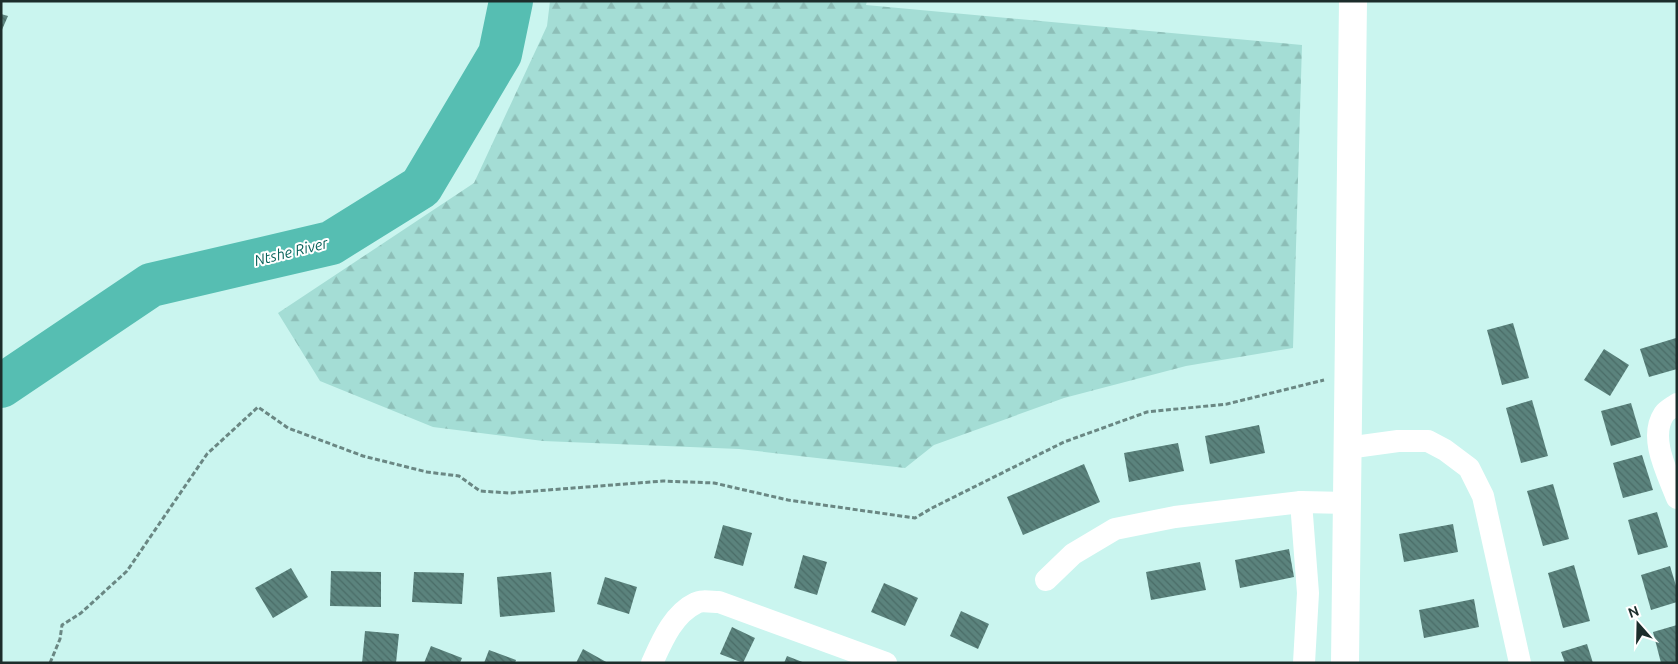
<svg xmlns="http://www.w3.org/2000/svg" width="1678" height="664" font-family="Ubuntu,sans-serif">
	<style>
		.forest { fill: url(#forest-firs) }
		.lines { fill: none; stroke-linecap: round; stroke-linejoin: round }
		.river { stroke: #56beb2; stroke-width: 44 }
		.building { fill: url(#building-back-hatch) }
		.path { stroke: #6a8783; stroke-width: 3; stroke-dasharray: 5 2.5; stroke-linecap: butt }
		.minor { stroke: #fff; stroke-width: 22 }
		.tertiary { stroke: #fff; stroke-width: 28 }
		.labels { text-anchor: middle; stroke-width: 4; stroke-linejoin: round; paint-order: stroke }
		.water-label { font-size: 15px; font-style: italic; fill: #0c645c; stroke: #fff }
	</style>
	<defs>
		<pattern id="forest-firs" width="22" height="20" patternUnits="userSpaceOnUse" patternTransform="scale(1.25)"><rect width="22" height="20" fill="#a4ddd5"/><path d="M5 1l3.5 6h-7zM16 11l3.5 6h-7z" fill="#8dbeb7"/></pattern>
		<pattern id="building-back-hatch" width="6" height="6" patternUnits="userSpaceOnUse" patternTransform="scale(1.25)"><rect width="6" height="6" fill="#5b837d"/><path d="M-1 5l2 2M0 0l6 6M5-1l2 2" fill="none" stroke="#4a6c67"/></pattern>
	</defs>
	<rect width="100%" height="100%" fill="#caf5ef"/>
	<polygon class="forest" points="550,1 867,1 866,5 1302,45 1293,348 1186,366 1064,398 934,445 905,468 739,449 543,441 433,427 320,381 278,313 474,183 547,26"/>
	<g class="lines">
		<polyline class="river" points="1,386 151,285 331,243 421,187 500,54 511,1"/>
	</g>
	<g class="building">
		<polygon points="1,14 8,16 1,32"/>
		<polygon points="1513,323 1529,378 1502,385 1487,330"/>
		<polygon points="1676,338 1677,369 1649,377 1640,349"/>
		<polygon points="1604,349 1629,365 1610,396 1584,380"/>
		<polygon points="1532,400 1548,456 1521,463 1506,408"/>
		<polygon points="1631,403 1641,437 1611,446 1601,411"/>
		<polygon points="1259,425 1265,453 1210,464 1205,436"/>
		<polygon points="1178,443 1184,471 1129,482 1124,453"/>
		<polygon points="1642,455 1653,490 1623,498 1613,463"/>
		<polygon points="1084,464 1100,502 1023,535 1007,497"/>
		<polygon points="1553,484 1569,539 1543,546 1527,491"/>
		<polygon points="1657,512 1668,547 1638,555 1628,520"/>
		<polygon points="1453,524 1458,552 1404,562 1399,534"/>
		<polygon points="723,525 752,533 743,566 714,558"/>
		<polygon points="1289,549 1294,577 1240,588 1235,560"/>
		<polygon points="803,555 827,562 817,595 794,588"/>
		<polygon points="1200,562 1206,590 1151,600 1146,572"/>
		<polygon points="1574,565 1590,621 1563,628 1548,573"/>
		<polygon points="1670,566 1677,589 1677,602 1651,610 1641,575"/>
		<polygon points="291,568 308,597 273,618 255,588"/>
		<polygon points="331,571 381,572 381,607 330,606"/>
		<polygon points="414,572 464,573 462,604 412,602"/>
		<polygon points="551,572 555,612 500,617 497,577"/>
		<polygon points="605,577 637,587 629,614 597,604"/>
		<polygon points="884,583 918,598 905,626 871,612"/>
		<polygon points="1474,599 1479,627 1424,638 1419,610"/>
		<polygon points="961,611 989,624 978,649 950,636"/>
		<polygon points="1677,625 1677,663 1661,663 1653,632"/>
		<polygon points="732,627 755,638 743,663 720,654"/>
		<polygon points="365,631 399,634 396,663 362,663"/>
		<polygon points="1587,644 1593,663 1565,663 1561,652"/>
		<polygon points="431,646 462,658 460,663 424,663"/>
		<polygon points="583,649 608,663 576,663"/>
		<polygon points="489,650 516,660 515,663 484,663"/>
		<polygon points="787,656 805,663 784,663"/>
	</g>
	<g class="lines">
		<polyline class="path" points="50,663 60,639 62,625 81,613 127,571 207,454 258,407 288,428 363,456 427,472 459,476 480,491 510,493 663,481 714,483 788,500 915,518 932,508 1064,442 1147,412 1227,404 1324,380"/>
		<g class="minor">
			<path d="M1677 404C1673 407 1667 410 1664 414 1648 438 1668 474 1677 498"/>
			<polyline points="1347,448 1398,441 1428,441 1445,450 1469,468 1483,496 1520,663"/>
			<polyline points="1301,502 1308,593 1304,663"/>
			<polyline points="1046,580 1073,554 1115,529 1175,517 1301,502 1348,503"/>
			<path d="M652 663C662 641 673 614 696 603 701 600 712 602 719 602L886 663"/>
		</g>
		<polyline class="tertiary" points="1345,663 1353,1"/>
	</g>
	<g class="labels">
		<g class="water-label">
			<text transform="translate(291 252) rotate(-14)" y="5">Ntshe River</text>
		</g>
	</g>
	<rect width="1678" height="664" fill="none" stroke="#1c2d2b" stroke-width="5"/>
	<g transform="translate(1638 624) rotate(340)" stroke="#ffffff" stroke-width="4" paint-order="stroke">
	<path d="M0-4L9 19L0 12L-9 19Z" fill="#1c2d2b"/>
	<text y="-8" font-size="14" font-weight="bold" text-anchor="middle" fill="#1c2d2b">N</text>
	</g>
</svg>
